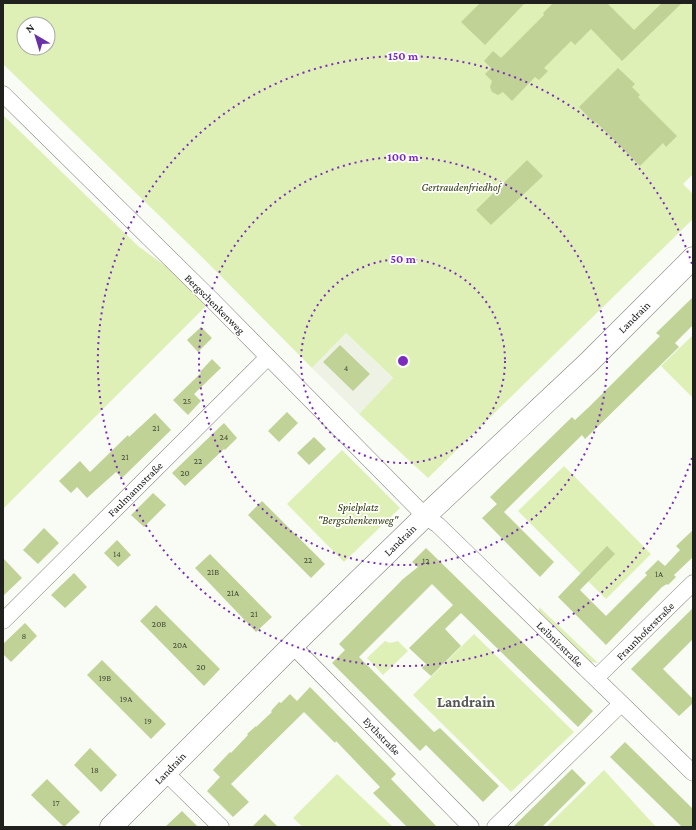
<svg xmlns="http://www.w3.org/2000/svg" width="696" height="830" font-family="'Crimson Pro',serif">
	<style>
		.built { fill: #eef2e5 }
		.green { fill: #dff0b7; fill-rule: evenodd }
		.building { fill: #c1d296 }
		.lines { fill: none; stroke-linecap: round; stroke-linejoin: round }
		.street-casing { stroke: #81827d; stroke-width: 17 }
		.secondary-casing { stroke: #81827d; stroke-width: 23 }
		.street { stroke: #fff; stroke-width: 16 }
		.secondary { stroke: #fff; stroke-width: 22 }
		.ring { fill: none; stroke: #7b2cbf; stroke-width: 2; stroke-dasharray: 2 4 }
		.labels { text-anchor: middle; stroke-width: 3.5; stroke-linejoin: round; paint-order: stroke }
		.number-label { font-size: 9px; fill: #484d3d }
		.park-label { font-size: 11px; font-style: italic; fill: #2e380b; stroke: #fff }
		.street-label { font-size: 11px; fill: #20211f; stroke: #fff }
		.district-label { font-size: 15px; font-weight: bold; fill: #555752; stroke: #fff }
		.centre { fill: #7b2cbf; stroke: #fff; stroke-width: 2 }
		.ring-label { font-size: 12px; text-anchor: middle; font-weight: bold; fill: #7b2cbf; stroke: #fff; stroke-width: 3.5; stroke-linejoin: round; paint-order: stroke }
	</style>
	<rect width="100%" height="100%" fill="#f9fbf5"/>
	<polygon class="built" points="346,333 393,379 359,414 312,368"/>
	<g class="green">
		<path d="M3 3H693V174L683 184 693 194V219L428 478 359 414 393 378 346 333 312 368 205 260 3 64ZM24 24H48V48H24Z"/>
		<polygon points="3,115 138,246 212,300 3,509"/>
		<polygon points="693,335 693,398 661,366"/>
		<polygon points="342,450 400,508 344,562 287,504"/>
		<polygon points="564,466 651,554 606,599 518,511"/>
		<polygon points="539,607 598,663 590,662 539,612"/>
		<polygon points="474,634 574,732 511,792 413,695"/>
		<polygon points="385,641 390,643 398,641 408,651 383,675 367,658"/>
		<polygon points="604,770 656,827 546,827"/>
		<polygon points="337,774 393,827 303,827 293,818"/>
	</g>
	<g class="building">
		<polygon points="480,3 525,3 485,45 461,22"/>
		<polygon points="553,3 607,3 634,30 662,3 682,3 622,61 591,29 575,45 571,41 544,68 548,71 539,80 535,77 512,101 503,92 498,95 492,92 490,87 492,81 485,74 491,68 484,61 493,51 501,58 544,15 543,13"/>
		<polygon points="618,68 635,84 632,87 640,95 638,97 677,136 666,147 663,143 640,166 596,122 595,124 579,107"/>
		<polygon points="527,160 543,176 491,225 476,210"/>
		<polygon points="693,297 693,325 675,343 679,347 585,439 582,435 504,512 554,562 540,577 482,518 497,504 490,497 572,417 575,420 590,406 660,336 656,333"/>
		<polygon points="201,327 212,338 198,352 187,340"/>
		<polygon points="340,345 370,374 353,391 323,362"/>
		<polygon points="212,359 221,368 194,394 201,401 188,415 173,400 201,373 200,372"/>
		<polygon points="287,412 298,423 279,442 268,431"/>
		<polygon points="155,413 171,430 122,478 116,472 87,498 77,487 71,493 59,481 80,461 90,472 128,435 129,437"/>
		<polygon points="224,423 237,438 225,450 224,449 185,486 172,473"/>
		<polygon points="314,437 326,449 309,465 297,453"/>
		<polygon points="153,493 166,505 144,527 131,515"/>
		<polygon points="262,501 325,564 311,578 248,515"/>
		<polygon points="44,528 59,543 38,564 23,550"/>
		<polygon points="693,530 693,557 674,575 676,577 668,585 667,584 662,587 606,645 558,597 607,546 615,554 580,590 606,616 647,575 645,573 658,560 665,566 680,550 676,546"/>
		<polygon points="117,540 131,555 118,567 104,553"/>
		<polygon points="426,548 593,711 578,727 461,613 445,629 461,646 431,676 422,668 426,664 409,648 453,605 432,584 359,657 434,732 440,728 499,786 483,802 426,745 420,751 332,663 345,650 339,644 403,579 418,567 412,562"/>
		<polygon points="210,554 272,617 256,632 195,568"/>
		<polygon points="3,558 22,578 3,596"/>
		<polygon points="74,573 87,587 65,608 51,595"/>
		<polygon points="156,605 220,669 204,686 140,621"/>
		<polygon points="693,608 693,639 663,669 693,699 693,703 679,716 631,669"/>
		<polygon points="25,623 37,636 11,662 3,654 3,644"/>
		<polygon points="102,660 166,724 151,739 87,675"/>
		<polygon points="310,687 396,774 391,779 437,827 407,827 373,793 380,787 336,741 335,743 304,712 231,784 249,802 233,817 207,791 220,777 213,770 230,752 231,753 248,735 247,734 256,726 256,727 272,712 271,711 279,702 281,703 290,694 297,701"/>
		<polygon points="625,742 693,809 693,827 682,827 610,757"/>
		<polygon points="90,748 117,775 101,792 74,765"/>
		<polygon points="572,769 586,783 542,827 513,827"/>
		<polygon points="47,779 80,812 64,827 31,795"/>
		<polygon points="182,811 198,827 165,827"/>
		<polygon points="265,814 278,827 252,827"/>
	</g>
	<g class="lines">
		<g class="street-casing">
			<g id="street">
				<polyline points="3,94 212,300 425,516 438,525 693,773"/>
				<polyline points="3,621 268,357"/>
				<polyline points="292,645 471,827"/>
				<polyline points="596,678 693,583"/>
				<polyline points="166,773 221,827"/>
				<polyline points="495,827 621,704"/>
			</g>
		</g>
		<g class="secondary-casing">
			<polyline id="secondary" points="111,827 303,635 425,516 588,363 693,258"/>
		</g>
		<use href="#street" class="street"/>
		<use href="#secondary" class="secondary"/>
	</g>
	<g class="ring">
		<circle cx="403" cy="361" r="102"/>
		<circle cx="403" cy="361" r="204"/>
		<path d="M692 458A305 305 0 1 1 692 264"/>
	</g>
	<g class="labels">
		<g class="number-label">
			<text x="346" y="371">4</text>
			<text x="187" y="404">25</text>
			<text x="156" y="431">21</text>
			<text x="224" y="440">24</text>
			<text x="125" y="460">21</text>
			<text x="198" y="464">22</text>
			<text x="185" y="476">20</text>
			<text x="117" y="557">14</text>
			<text x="308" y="563">22</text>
			<text x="426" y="564">12</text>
			<text x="213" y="575">21B</text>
			<text x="659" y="577">1A</text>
			<text x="233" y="596">21A</text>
			<text x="254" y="617">21</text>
			<text x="159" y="627">20B</text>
			<text x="24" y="639">8</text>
			<text x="180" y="648">20A</text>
			<text x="201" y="670">20</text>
			<text x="105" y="681">19B</text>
			<text x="126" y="702">19A</text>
			<text x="148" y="724">19</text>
			<text x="95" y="773">18</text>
			<text x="56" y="806">17</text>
		</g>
		<g class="park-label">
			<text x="461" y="191">Gertraudenfriedhof</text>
			<text x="358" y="511">Spielplatz<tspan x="358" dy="13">"Bergschenkenweg"</tspan></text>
		</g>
		<g class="street-label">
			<text transform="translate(215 304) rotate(45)" y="4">Bergschenkenweg</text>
			<text transform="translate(634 317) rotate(-45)" y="4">Landrain</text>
			<text transform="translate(135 489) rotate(-45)" y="4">Faulmannstraße</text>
			<text transform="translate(400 540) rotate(-44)" y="4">Landrain</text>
			<text transform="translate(645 631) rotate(-45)" y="4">Fraunhoferstraße</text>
			<text transform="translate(560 644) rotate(44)" y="4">Leibnizstraße</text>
			<text transform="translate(382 736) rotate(46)" y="4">Eythstraße</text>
			<text transform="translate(170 768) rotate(-46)" y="4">Landrain</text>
		</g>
		<g class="district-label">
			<text x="466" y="707">Landrain</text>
		</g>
	</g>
	<circle cx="403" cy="361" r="6" class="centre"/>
	<g class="ring-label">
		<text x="403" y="60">150 m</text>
		<text x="403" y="161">100 m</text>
		<text x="403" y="263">50 m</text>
	</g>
	<rect width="696" height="830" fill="none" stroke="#20211f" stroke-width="8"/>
	<g transform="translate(36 36) rotate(322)"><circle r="19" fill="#ffffff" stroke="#a6a6a5"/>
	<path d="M0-3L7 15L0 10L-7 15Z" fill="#6931a7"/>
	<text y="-6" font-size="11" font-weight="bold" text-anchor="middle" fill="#20211f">N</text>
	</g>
</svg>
